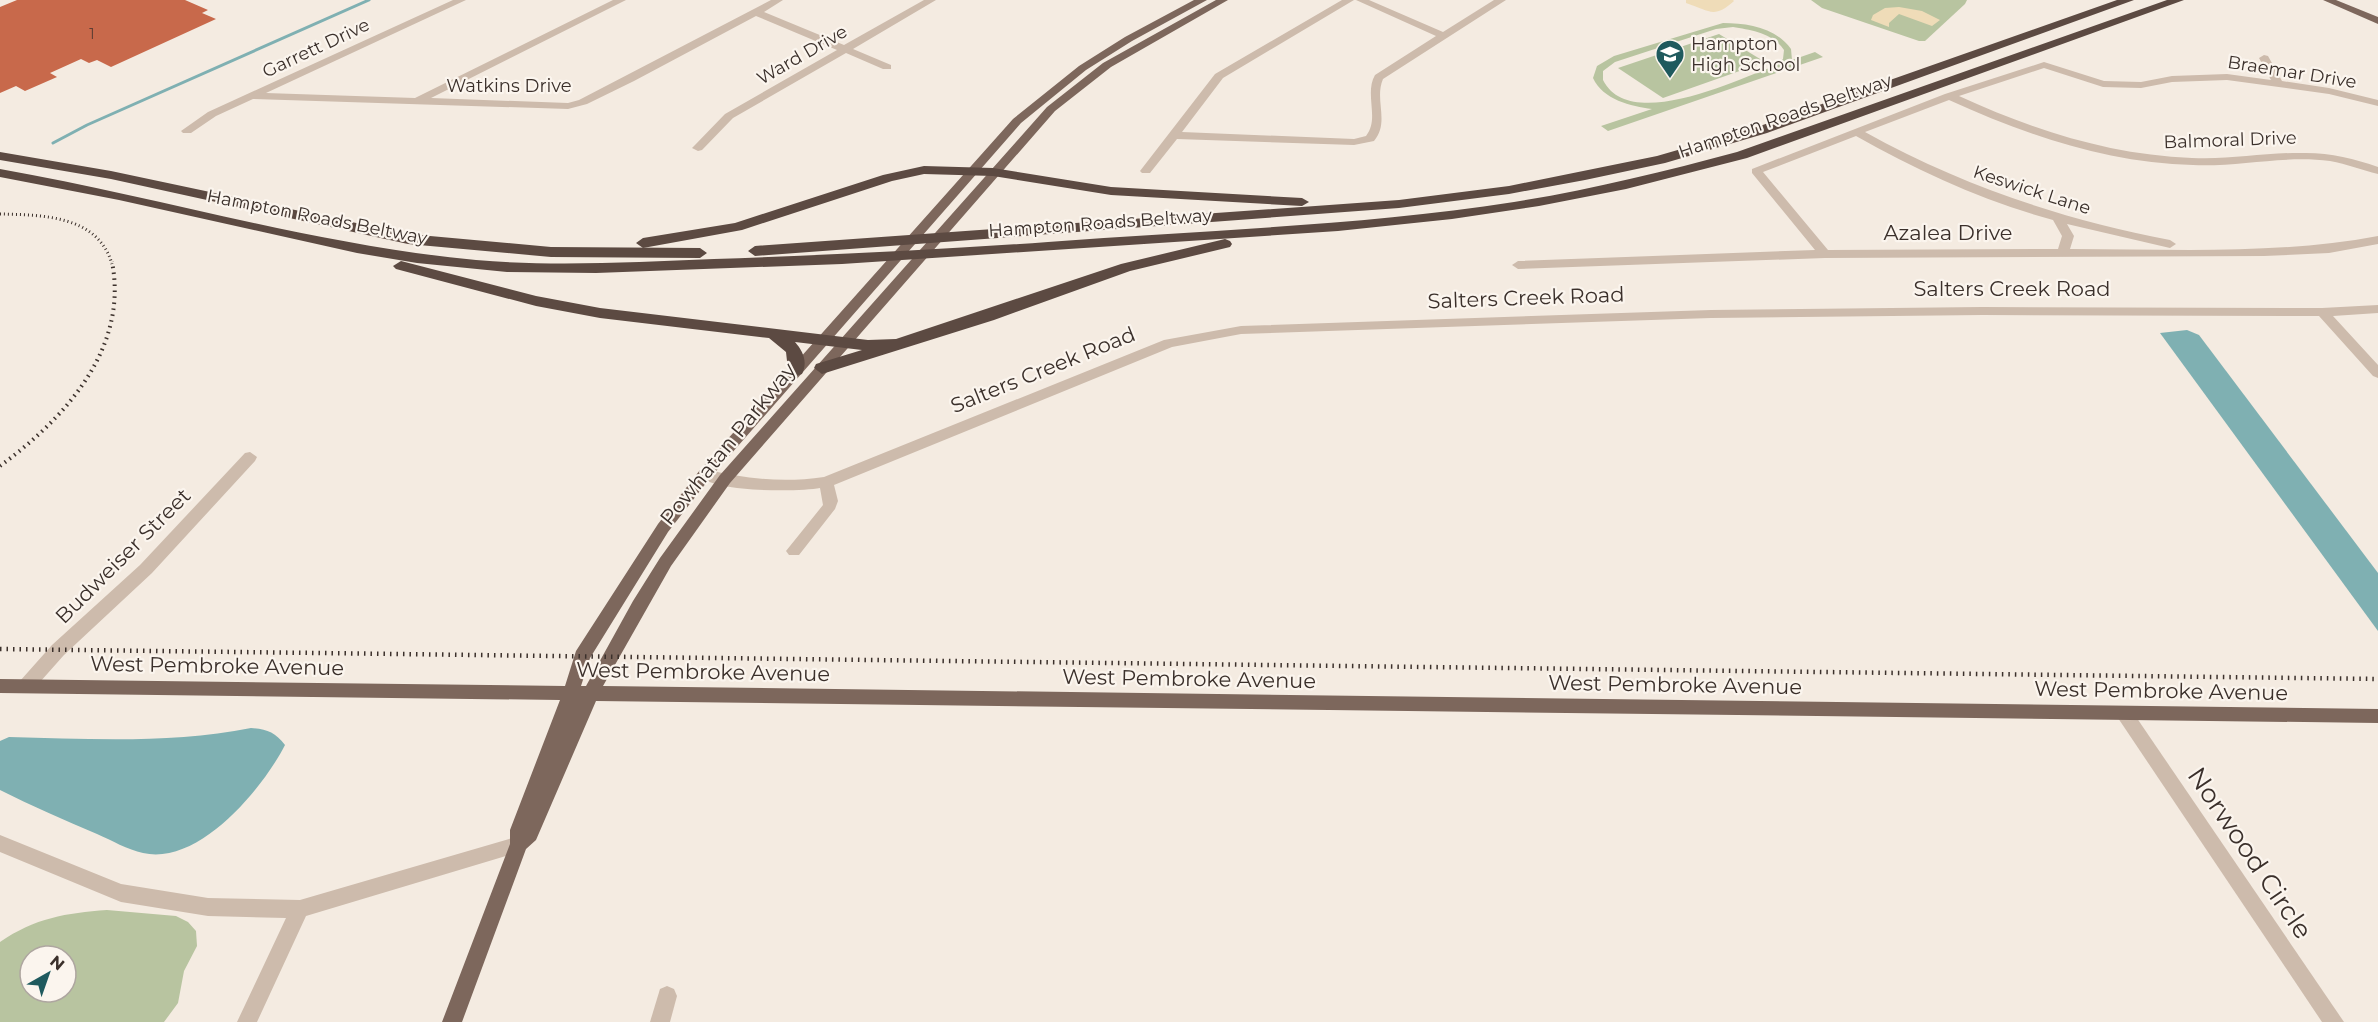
<svg xmlns="http://www.w3.org/2000/svg" width="2378" height="1022" font-family="Montserrat,sans-serif">
	<style>
		.green { fill: #b8c4a0; fill-rule: evenodd }
		.sand { fill: #efdcb8 }
		.water { fill: #7fb0b2 }
		.lines { fill: none; stroke-linecap: round; stroke-linejoin: round }
		.stream { stroke: #7fb0b2; stroke-width: 3 }
		.building { fill: #c8694b }
		.minor { fill: #cdbbac; fill-rule: evenodd }
		.major { fill: #7d675c; fill-rule: evenodd }
		.highway { fill: #5c4a42; fill-rule: evenodd }
		.rail-far2 { stroke: #3b302b; stroke-width: 3; stroke-dasharray: 1 3; stroke-linecap: butt }
		.rail-far1 { stroke: #3b302b; stroke-width: 4; stroke-dasharray: 1.5 4.5; stroke-linecap: butt }
		.rail { stroke: #3b302b; stroke-width: 4.5; stroke-dasharray: 1.5 5; stroke-linecap: butt }
		.labels { text-anchor: middle; stroke-width: 4.5; stroke-linejoin: round; paint-order: stroke }
		.far-number-label { font-size: 15px; fill: #5e3e33 }
		.far-poi-label { font-size: 18px; fill: #3b302b; stroke: #fbf5ee; text-anchor: start }
		.far-street-label { font-size: 18px; fill: #3b302b; stroke: #fbf5ee }
		.street-label { font-size: 21px; fill: #3b302b; stroke: #fbf5ee }
		.near-street-label { font-size: 26px; fill: #3b302b; stroke: #fbf5ee }
	</style>
	<rect width="100%" height="100%" fill="#f4ebe1"/>
	<g class="green">
		<polygon points="1811,0 1967,0 1965,4 1925,41 1919,41 1822,8"/>
		<path d="M1723 23C1748 23 1776 28 1791 49L1792 60 1815 52 1823 57 1608 131 1601 126 1652 109C1631 106 1603 100 1593 78L1597 66 1614 56ZM1733 27C1751 30 1773 33 1784 50L1783 59 1772 67C1734 81 1629 132 1603 80V71L1615 62 1716 29Z"/>
		<polygon points="1719,34 1765,62 1663,98 1618,68"/>
		<path d="M107 910 176 916 188 922 196 931 197 946 184 971 178 1003 164 1022H0V942C35 918 66 913 107 910ZM30 956H66V992H30Z"/>
	</g>
	<g class="sand">
		<path d="M1686 0H1733L1734 1C1714 19 1710 11 1686 3Z"/>
		<polygon points="1899,7 1922,11 1940,20 1932,26 1899,14 1889,23 1889,27 1871,20 1873,15 1885,8"/>
	</g>
	<g class="water">
		<polygon points="2187,330 2199,335 2378,573 2378,631 2160,333"/>
		<path d="M251 728C267 729 275 732 285 745 263 788 199 866 143 853 128 850 111 840 97 834 64 820 32 806 0 790V741L9 737C89 739 172 744 251 728Z"/>
	</g>
	<g class="lines">
		<polyline class="stream" points="53,143 87,125 369,0"/>
	</g>
	<polygon class="building" points="17,0 185,0 208,10 202,13 216,19 111,67 97,60 89,63 81,59 50,73 57,77 25,91 16,86 0,93 0,7"/>
	<g class="lines">
		<g class="minor">
			<polygon points="453,0 466,0 266,93 415,98 613,0 626,0 431,98 568,103 579,100 771,0 783,0 764,12 844,45 924,0 936,0 853,49 891,65 891,69 883,69 846,53 733,118 702,150 698,151 692,148 694,146 725,114 837,50 756,16 634,81 587,104 568,109 253,99 216,116 191,133 183,133 181,131 208,112"/>
			<path d="M1342 0H1354L1223 78 1182 132 1354 139 1366 136C1380 119 1364 94 1375 75L1436 36 1356 0H1369L1443 32 1494 0H1506L1383 79C1374 100 1390 122 1374 141L1354 145 1177 139 1150 173H1142L1140 171 1215 74Z"/>
			<path d="M2264 55 2268 56 2282 81 2329 88 2378 100V106L2329 94 2227 80 2172 82 2141 88 2103 87 2044 68 1959 96C2033 130 2110 155 2192 158 2230 160 2268 152 2306 153 2331 153 2355 159 2378 167V174C2362 170 2347 164 2330 161 2284 155 2239 167 2193 165 2107 163 2026 135 1949 100L1865 132C1962 186 2062 219 2170 240L2176 244 2170 248 2067 224 2074 236 2070 249C2173 249 2277 255 2378 236V244L2329 253 2264 256 1825 258 1518 269 1512 265 1518 261 1815 250 1752 173V169L1945 94 2044 62 2104 81 2141 82 2172 76 2227 74 2271 80 2259 58ZM1856 136C1918 171 1983 201 2053 220L2062 236 2058 249 1828 250 1763 172Z"/>
			<path d="M2378 305V313L2333 316 2378 365V378L2373 376 2319 316 1982 315 1711 318 1241 334 1172 347 834 485 838 501 835 509 799 555H789L786 551 823 505 820 488C799 492 710 493 698 474L705 469C745 479 783 483 824 477L1164 340 1241 326 1711 310 1982 307 2322 308Z"/>
			<polygon points="250,452 257,457 255,461 152,573 64,655 32,691 26,693 20,691 18,686 20,681 52,645 140,565 245,453"/>
			<polygon points="2124,706 2130,708 2344,1022 2322,1022 2118,718 2115,713 2118,708"/>
			<polygon points="0,835 121,884 208,898 300,900 519,836 525,838 528,844 525,850 519,852 306,916 257,1022 237,1022 286,918 208,916 121,902 0,852"/>
			<polygon points="667,986 674,989 677,996 670,1022 650,1022 660,989"/>
		</g>
		<g class="major">
			<polygon points="1194,0 1207,0 1132,41 1086,70 1021,123 710,478 668,532 590,658 581,686 586,686 633,601 660,558 720,475 1047,107 1103,63 1216,0 1228,0 1111,67 1055,111 730,483 671,566 603,686 2378,709 2378,723 596,701 536,840 526,849 462,1022 442,1022 510,844 510,830 560,700 0,693 0,679 565,686 576,651 658,524 700,470 1013,119 1079,66 1125,37"/>
			<polygon points="2323,0 2336,0 2378,17 2378,24"/>
		</g>
		<g class="highway">
			<polygon points="2117,0 2134,0 1767,133 1665,163 1585,180 1509,194 1399,208 755,256 748,251 755,246 1399,200 1509,186 1657,156 1757,127"/>
			<path d="M2167 0H2184L1747 158 1626 189 1539 206 1452 219 1338 231 842 264 596 273 507 272 417 263 357 253 119 200 0 177V169C159 197 315 245 476 260 555 267 635 262 714 259 825 255 937 250 1048 242 1203 230 1360 226 1514 202 1589 190 1663 172 1737 152Z"/>
			<polygon points="0,152 111,171 408,234 551,247 700,248 707,253 700,258 551,257 408,244 111,179 0,160"/>
			<polygon points="924,166 993,168 1111,187 1302,198 1309,202 1302,206 1111,195 993,176 924,174 892,181 742,230 643,248 636,243 643,238 735,223 883,175"/>
			<path d="M1225 239 1230 241 1232 244 1230 247 1130 271 994 320 822 374 814 368 816 364 862 350 795 342C803 351 808 362 802 374L796 376 788 370 786 352 769 338 600 318 536 306 396 269 393 266 401 261 536 296 600 308 868 340 896 339 1121 264Z"/>
		</g>
		<path class="rail-far2" d="M0 214C42 215 98 215 112 264"/>
		<path class="rail-far1" d="M0 466C64 419 129 349 112 262"/>
		<polyline class="rail" points="0,649 2378,679"/>
	</g>
	<defs>
		<g id="school-pin" transform="scale(1.5)"><path d="M0 17L-7.5 6A9.5 9.5 0 1 1 7.5 6Z" fill="#1f5a5e" stroke="#fbf5ee"/><path d="M0-5L7-2L0 1L-7-2ZM-4 1L0 2.5L4 1V4Q0 6-4 4Z" fill="#fff"/></g>
	</defs>
	<g fill-rule="evenodd">
		<use href="#school-pin" x="1670" y="54"/>
	</g>
	<g class="labels">
		<g class="far-number-label">
			<text x="92" y="39">1</text>
		</g>
		<g class="far-poi-label">
			<text x="1691" y="50">Hampton<tspan x="1691" dy="21">High School</tspan></text>
		</g>
		<g class="far-street-label">
			<text transform="translate(316 48) rotate(-25)" y="6">Garrett Drive</text>
			<text transform="translate(802 55) rotate(-30)" y="6">Ward Drive</text>
			<text transform="translate(2292 72) rotate(9)" y="6">Braemar Drive</text>
			<text x="509" y="92">Watkins Drive</text>
			<text transform="translate(1785 116) rotate(-19)" y="6">Hampton Roads Beltway</text>
			<text transform="translate(2230 140) rotate(-2)" y="6">Balmoral Drive</text>
			<text transform="translate(2032 190) rotate(18)" y="6">Keswick Lane</text>
			<text transform="translate(317 217) rotate(11)" y="6">Hampton Roads Beltway</text>
			<text transform="translate(1100 223) rotate(-4)" y="6">Hampton Roads Beltway</text>
		</g>
		<g class="street-label">
			<text x="1948" y="240">Azalea Drive</text>
			<text x="2012" y="296">Salters Creek Road</text>
			<text transform="translate(1526 298) rotate(-2)" y="7">Salters Creek Road</text>
			<text transform="translate(1043 370) rotate(-22)" y="7">Salters Creek Road</text>
			<text transform="translate(728 444) rotate(-51)" y="7">Powhatan Parkway</text>
			<text transform="translate(123 556) rotate(-45)" y="7">Budweiser Street</text>
			<text transform="translate(217 666) rotate(1)" y="7">West Pembroke Avenue</text>
			<text transform="translate(703 672) rotate(1)" y="7">West Pembroke Avenue</text>
			<text transform="translate(1189 679) rotate(1)" y="7">West Pembroke Avenue</text>
			<text transform="translate(1675 685) rotate(1)" y="7">West Pembroke Avenue</text>
			<text transform="translate(2161 691) rotate(1)" y="7">West Pembroke Avenue</text>
		</g>
		<g class="near-street-label">
			<text transform="translate(2250 853) rotate(56)" y="9">Norwood Circle</text>
		</g>
	</g>
	<g transform="translate(48 974) rotate(40)"><circle r="28" fill="#fbf5ee" stroke="#aea6a0" stroke-width="1.5"/>
	<path d="M0-4.5L10 22L0 15L-10 22Z" fill="#1f5a5e"/>
	<text y="-9" font-size="16" font-weight="bold" text-anchor="middle" fill="#3b302b">N</text>
	</g>
</svg>
